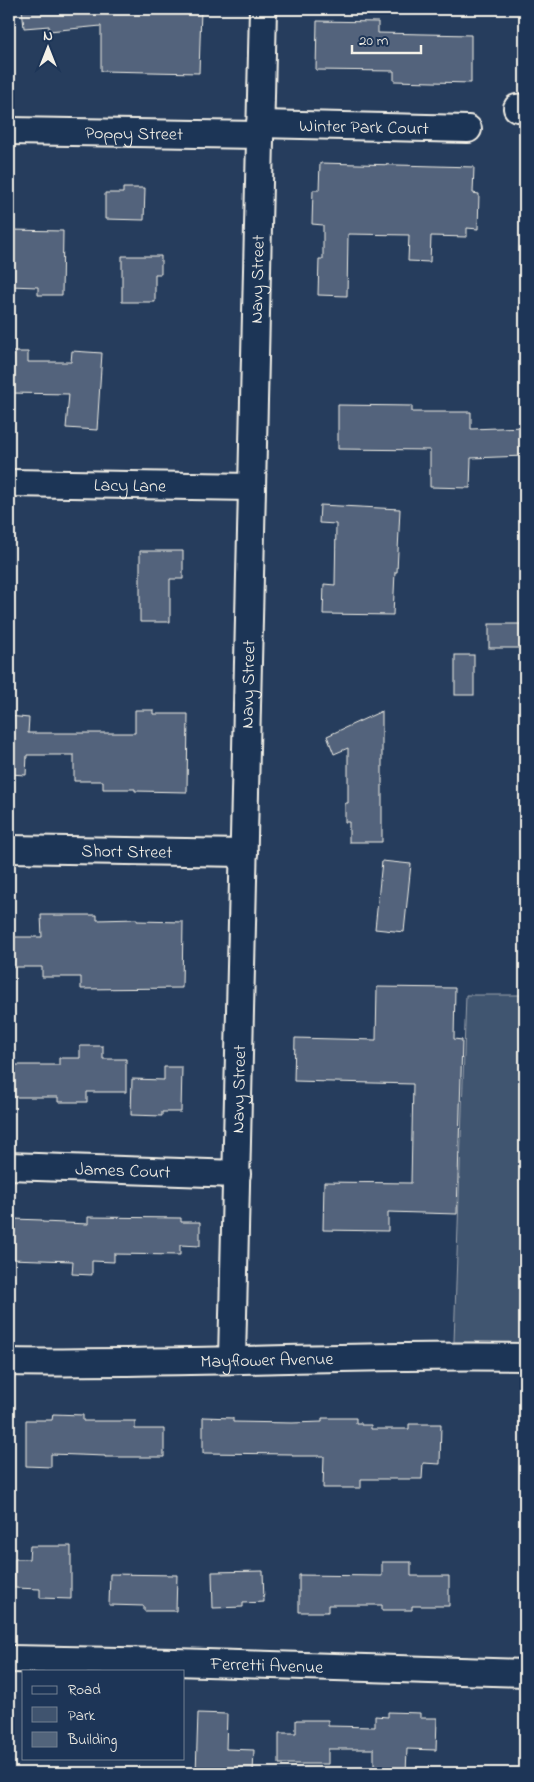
<svg xmlns="http://www.w3.org/2000/svg" width="534" height="1782" font-family="'Indie Flower',sans-serif">
	<style>
		.green { fill: #40546f; stroke: #9aa2ac }
		.building { fill: #52647b; stroke: #f4f1e8 }
		.lines { fill: none; stroke-linecap: round; stroke-linejoin: round }
		.minor-casing { stroke: #f4f1e8; stroke-width: 30 }
		.minor { stroke: #1d3557; stroke-width: 26 }
		.labels { text-anchor: middle; stroke-width: 4; stroke-linejoin: round; paint-order: stroke }
		.street-label { font-size: 18px; fill: #f4f1e8; stroke: #1d3557 }
	</style>
	<rect width="100%" height="100%" fill="#263d5d"/>
	<filter id="ink" filterUnits="userSpaceOnUse"><feTurbulence type="fractalNoise" baseFrequency=".02" numOctaves="2"/><feDisplacementMap in="SourceGraphic" scale="10" xChannelSelector="R" yChannelSelector="G"/><feConvolveMatrix kernelMatrix="1 2 1 2 8 2 1 2 1" color-interpolation-filters="sRGB"/></filter>
	<g filter="url(#ink)">
		<polygon class="green" points="466,995 525,995 525,1344 454,1342"/>
		<g class="building">
			<polygon points="22,9 201,9 199,73 101,71 101,26 49,31 49,26 24,28"/>
			<polygon points="317,21 378,22 378,33 471,35 471,83 394,81 394,71 316,70"/>
			<polygon points="320,163 474,167 473,193 479,194 478,229 467,228 467,237 431,236 430,262 408,261 409,235 348,234 347,296 318,295 319,259 323,259 323,225 312,224 313,190 319,190"/>
			<polygon points="123,188 145,188 144,220 105,219 105,193 123,193"/>
			<polygon points="10,230 63,231 62,295 38,295 38,287 9,286"/>
			<polygon points="122,256 161,256 161,274 155,274 155,302 122,302"/>
			<polygon points="72,351 102,353 97,430 66,428 69,394 9,393 9,362 10,362 11,352 28,352 28,362 71,362"/>
			<polygon points="338,405 412,406 412,412 471,412 471,429 525,427 525,456 471,458 470,488 430,487 430,450 338,449"/>
			<polygon points="320,505 400,509 397,572 395,572 393,615 323,614 324,584 335,585 336,524 319,523"/>
			<polygon points="140,551 183,551 183,579 170,579 170,622 140,622"/>
			<rect x="489" y="624" width="36" height="24"/>
			<rect x="455" y="655" width="19" height="40"/>
			<polygon points="135,710 153,710 153,714 188,714 187,792 135,791 135,789 103,789 103,781 74,781 74,755 27,755 26,775 9,774 9,716 29,718 28,733 135,733"/>
			<polygon points="382,711 382,842 349,842 349,822 345,822 345,803 348,803 348,748 334,754 327,736"/>
			<polygon points="382,861 411,864 404,932 375,929"/>
			<polygon points="41,915 97,915 97,920 137,919 137,921 183,922 182,988 81,989 81,977 42,977 42,967 9,967 9,937 42,937"/>
			<polygon points="377,987 455,988 454,1039 462,1040 457,1214 388,1212 388,1231 323,1230 324,1182 411,1183 413,1084 294,1081 295,1038 376,1040"/>
			<polygon points="80,1046 103,1046 103,1059 126,1059 126,1092 87,1092 87,1102 58,1102 58,1097 9,1097 9,1065 59,1065 59,1058 80,1058"/>
			<polygon points="164,1067 182,1067 181,1112 162,1112 162,1116 131,1115 132,1079 164,1080"/>
			<polygon points="88,1217 181,1218 181,1222 200,1222 200,1246 180,1245 180,1255 114,1254 114,1262 92,1261 92,1275 72,1274 73,1261 9,1259 9,1224 13,1224 13,1219 42,1220 42,1222 88,1224"/>
			<polygon points="53,1414 83,1415 83,1421 135,1421 135,1429 164,1429 164,1457 105,1457 105,1456 51,1454 51,1467 26,1466 26,1420 52,1420"/>
			<polygon points="203,1417 233,1418 233,1422 292,1423 322,1422 322,1418 356,1418 356,1423 361,1423 361,1425 371,1425 371,1429 409,1429 409,1424 441,1424 440,1464 423,1463 422,1479 361,1479 361,1488 323,1488 324,1456 292,1456 292,1454 203,1453"/>
			<polygon points="30,1546 71,1546 71,1599 40,1598 40,1589 15,1588 15,1559 29,1559"/>
			<polygon points="382,1562 411,1562 411,1576 449,1576 449,1606 412,1606 412,1610 382,1610 382,1605 328,1605 328,1612 299,1612 299,1575 382,1576"/>
			<polygon points="263,1571 264,1602 243,1603 243,1607 213,1608 212,1572"/>
			<polygon points="110,1574 177,1575 176,1611 144,1611 144,1606 109,1605"/>
			<polygon points="388,1712 420,1713 420,1718 437,1718 436,1750 407,1749 406,1773 374,1772 374,1749 328,1749 328,1764 279,1764 279,1733 296,1733 296,1720 328,1720 328,1726 375,1727 375,1716 388,1717"/>
			<polygon points="198,1713 227,1714 226,1749 254,1750 253,1773 196,1773"/>
		</g>
		<g class="lines">
			<g class="minor-casing">
				<g id="minor">
					<polyline points="517,108 525,107"/>
					<path id="s1" d="M260 124 468 129"/>
					<path id="s2" d="M9 131 260 135"/>
					<path id="s3" d="M9 483 252 487"/>
					<path id="s4" d="M9 849 244 853"/>
					<path id="s5" d="M9 1166 237 1174"/>
					<path id="s6" d="M232 1359 263 9"/>
					<path id="s7" d="M9 1362C181 1365 353 1354 525 1357"/>
					<path id="s8" d="M9 1659 175 1662 525 1673"/>
				</g>
			</g>
			<use href="#minor" class="minor"/>
		</g>
	</g>
	<g class="labels">
		<g class="street-label">
			<text dy="6" stroke="none"><textPath href="#s1" startOffset="104">Winter Park Court</textPath></text>
			<text dy="6" stroke="none"><textPath href="#s2" startOffset="125">Poppy Street</textPath></text>
			<text dy="6" stroke="none"><textPath href="#s6" startOffset="1080">Navy Street</textPath></text>
			<text dy="6" stroke="none"><textPath href="#s3" startOffset="121">Lacy Lane</textPath></text>
			<text dy="6" stroke="none"><textPath href="#s6" startOffset="675">Navy Street</textPath></text>
			<text dy="6" stroke="none"><textPath href="#s4" startOffset="118">Short Street</textPath></text>
			<text dy="6" stroke="none"><textPath href="#s6" startOffset="270">Navy Street</textPath></text>
			<text dy="6" stroke="none"><textPath href="#s5" startOffset="114">James Court</textPath></text>
			<text dy="6" stroke="none"><textPath href="#s7" startOffset="258">Mayflower Avenue</textPath></text>
			<text dy="6" stroke="none"><textPath href="#s8" startOffset="258">Ferretti Avenue</textPath></text>
		</g>
	</g>
	<rect width="534" height="1782" fill="none" stroke="#1d3557" stroke-width="30"/>
	<rect x="15" y="15" width="504" height="1752" fill="none" stroke="#f4f1e8" stroke-width="2" filter="url(#ink)"/>
	<rect x="22" y="1670" width="162" height="90" fill="#1d3557" stroke="#738091"/>
	<rect x="32" y="1686" width="25" height="8" fill="#1d3557" stroke="#738091"/>
	<text x="68" y="1694" font-size="15" fill="#f4f1e8">Road</text>
	<rect x="32" y="1707" width="25" height="15" fill="#40546f" stroke="#738091"/>
	<text x="68" y="1720" font-size="15" fill="#f4f1e8">Park</text>
	<rect x="32" y="1732" width="25" height="15" fill="#52647b" stroke="#738091"/>
	<text x="68" y="1744" font-size="15" fill="#f4f1e8">Building</text>
	<g transform="translate(48 48)" stroke="#1d3557" stroke-width="4" paint-order="stroke">
	<path d="M0-4L9 19L0 12L-9 19Z" fill="#f4f1e8"/>
	<text y="-8" font-size="14" font-weight="bold" text-anchor="middle" fill="#f4f1e8">N</text>
	</g>
	<path d="M352 45v8h69v-8" fill="none" stroke="#f4f1e8" stroke-width="2.5"/>
	<text x="359" y="45" font-size="15" fill="#f4f1e8" stroke="#1d3557" stroke-width="4" paint-order="stroke">20 m</text>
</svg>
